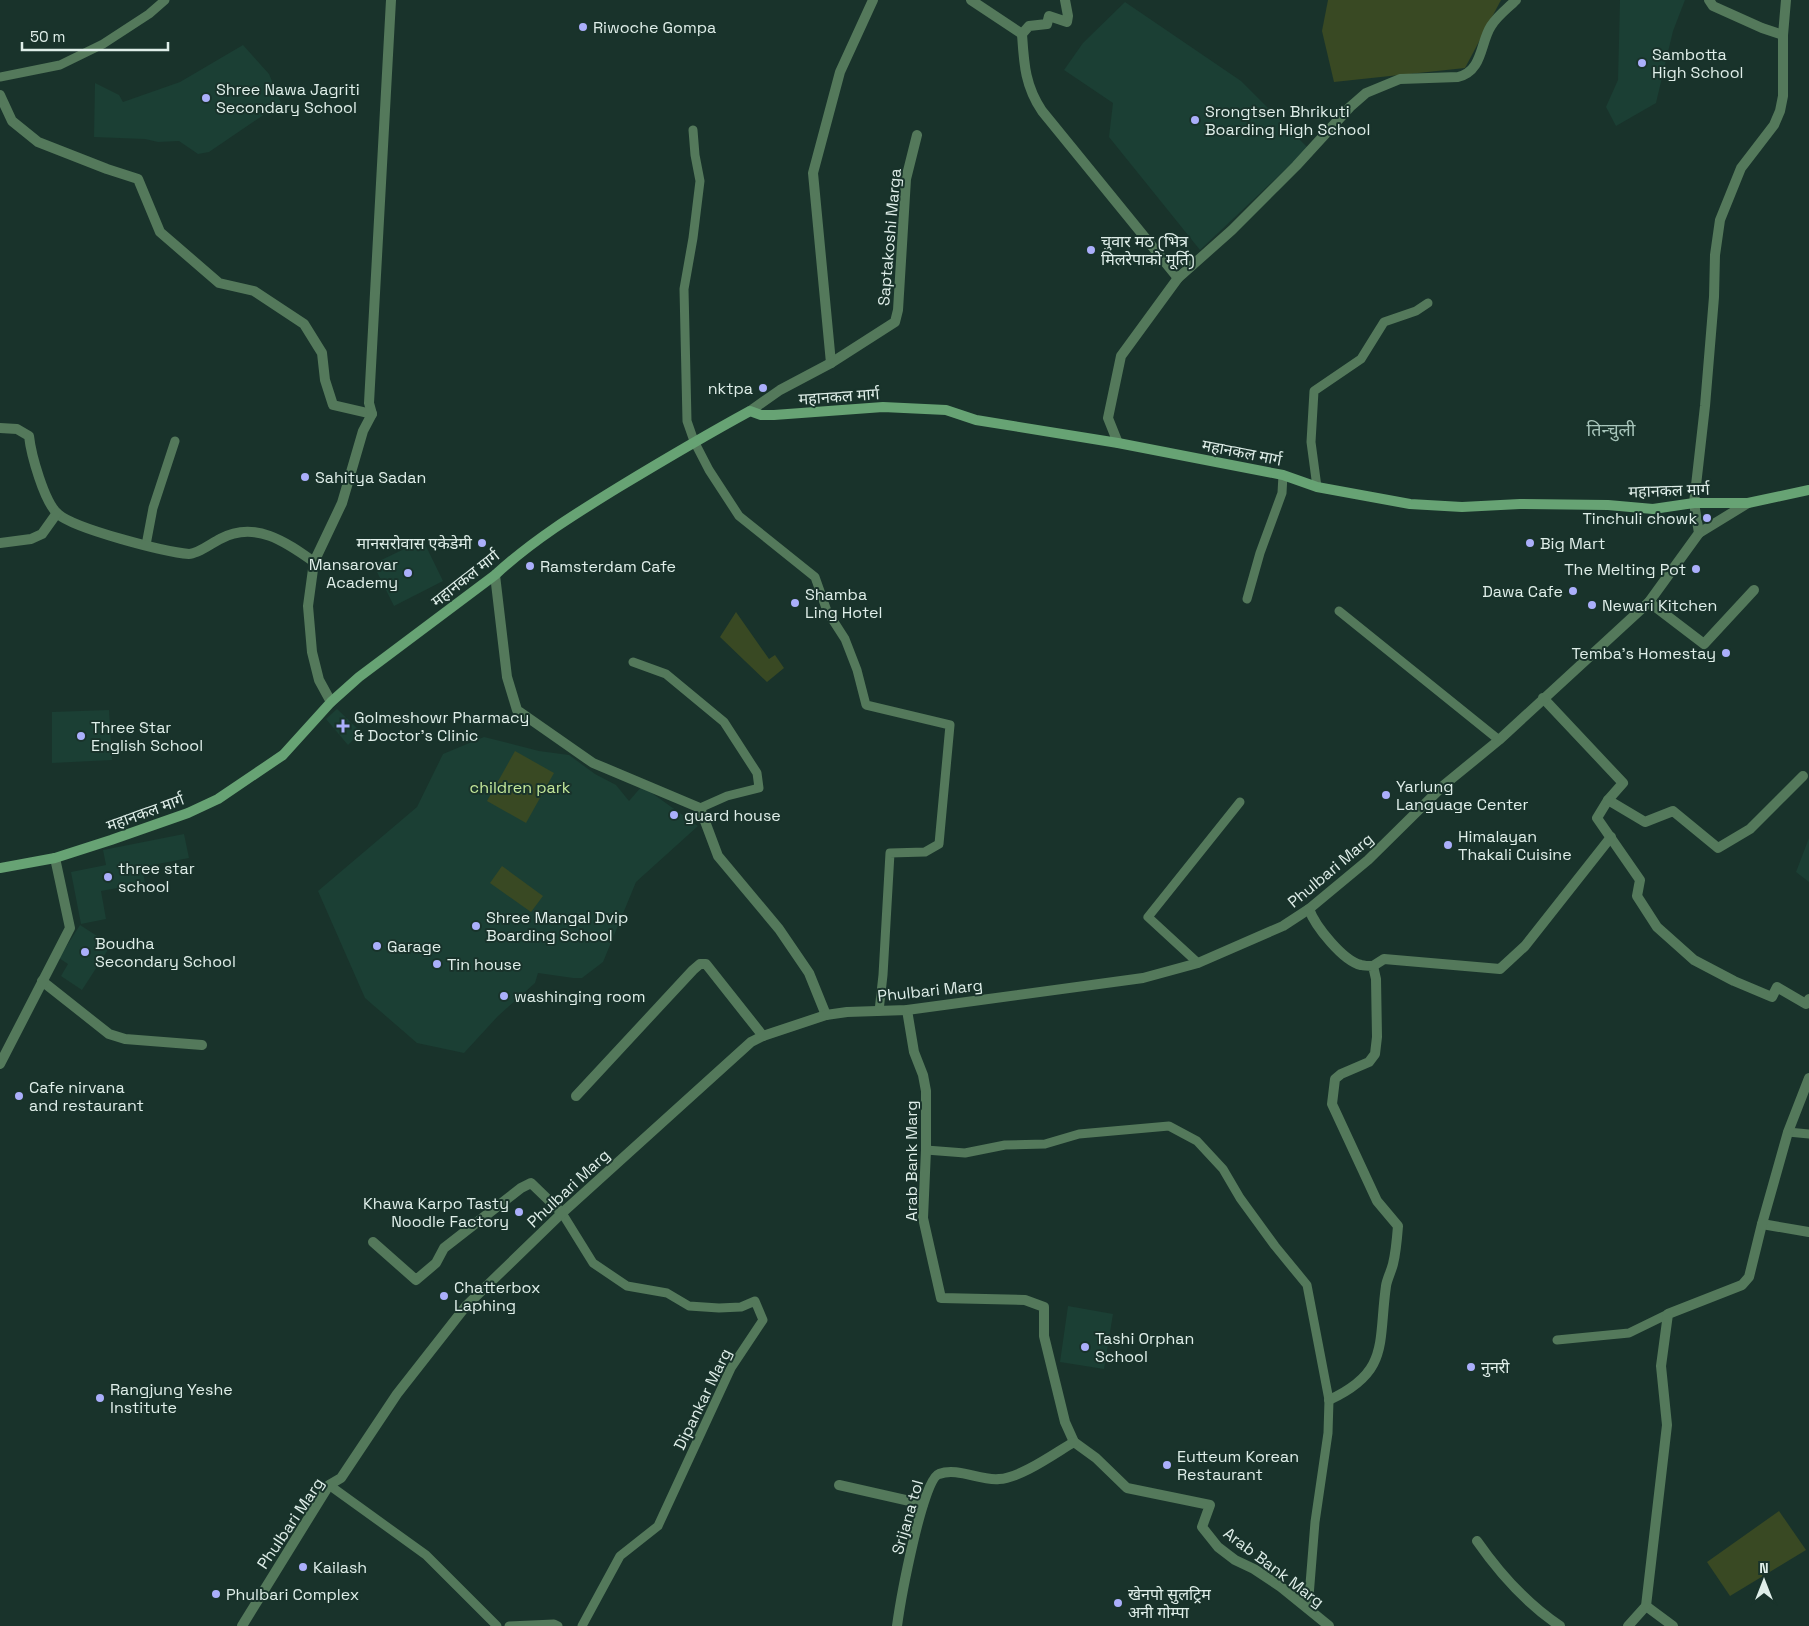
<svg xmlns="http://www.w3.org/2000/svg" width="1809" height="1626" font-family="'Space Grotesk','Noto Sans Devanagari',sans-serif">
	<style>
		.built { fill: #1b3f34 }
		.green { fill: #394923 }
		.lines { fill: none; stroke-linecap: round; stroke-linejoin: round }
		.lane { stroke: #54795b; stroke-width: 9 }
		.street { stroke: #54795b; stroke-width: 10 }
		.secondary { stroke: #67a374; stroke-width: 10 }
		.poi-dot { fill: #abaffb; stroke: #19332b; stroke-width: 2 }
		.labels { text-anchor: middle; stroke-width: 4; stroke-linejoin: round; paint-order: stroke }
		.poi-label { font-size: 16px; fill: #dfeee9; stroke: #19332b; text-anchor: start }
		.street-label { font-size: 16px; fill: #dfeee9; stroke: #19332b }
		.park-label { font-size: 16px; fill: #c4e89a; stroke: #19332b }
		.neighbourhood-label { font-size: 18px; fill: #a8c6bb; stroke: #19332b }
	</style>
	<rect width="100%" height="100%" fill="#19332b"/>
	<g class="built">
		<polygon points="1620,0 1685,0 1673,31 1656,103 1616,126 1606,107 1618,80"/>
		<polygon points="1125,2 1241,81 1308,148 1200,250 1109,137 1113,103 1064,70 1083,43"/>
		<polygon points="243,45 269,74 281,103 209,152 198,154 179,141 158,142 145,139 94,137 95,83 119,95 123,102 180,82"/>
		<polygon points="423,540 443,581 394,606 373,564"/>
		<polygon points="337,709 361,732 348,745 326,719"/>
		<polygon points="109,710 112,760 52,763 52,712"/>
		<polygon points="484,737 539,751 569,755 595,774 616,785 629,801 642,786 698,826 636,882 603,962 582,978 573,978 538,973 535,983 498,1016 464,1053 417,1043 365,998 318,891 417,807 443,754"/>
		<polygon points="184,834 189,858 142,867 145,883 101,891 106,919 81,924 71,872 106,865 103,850"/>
		<polygon points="1809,838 1809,882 1796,872"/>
		<polygon points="80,925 111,945 82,990 61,976 68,964 59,958"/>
		<polygon points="1068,1306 1113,1314 1104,1369 1060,1362"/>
	</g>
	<g class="green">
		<polygon points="1328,0 1501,0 1465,68 1334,82 1322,31"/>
		<polygon points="736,612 769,659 775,655 784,668 767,682 720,637"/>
		<polygon points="515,751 554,773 526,823 487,801"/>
		<polygon points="502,866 543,896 531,912 490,883"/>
		<polygon points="1779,1511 1806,1550 1730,1596 1707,1562"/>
	</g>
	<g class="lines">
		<g class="lane">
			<polyline points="0,77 60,65 103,44 149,14 165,0"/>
			<polyline points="693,130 695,155 700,181 693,238 684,289 687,421 694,441 709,470 739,516 815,577 827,611 845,639 857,670 866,705 950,725 939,844 925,852 890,853 883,975 879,1011"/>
			<polyline points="1317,487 1311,442 1314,391 1361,359 1384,322 1416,311 1428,303"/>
			<polyline points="146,545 153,508 175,441"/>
			<polyline points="1247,599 1260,553 1282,493 1283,475"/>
			<polyline points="1339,611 1499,740"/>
			<polyline points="633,662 666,674 724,722 757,773 759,788 727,796 700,808"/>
			<polyline points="1198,963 1148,917 1240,802"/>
			<polyline points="1788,1132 1809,1134"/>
			<polyline points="926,1150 965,1153 1005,1145 1045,1144 1079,1134 1169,1126 1197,1141 1223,1169 1240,1198 1275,1246 1307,1285 1329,1400 1328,1433 1315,1522 1308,1609"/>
			<polyline points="562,1213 593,1263 627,1286 667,1293 689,1306 719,1308 741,1307 755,1301 763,1320 731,1368 658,1526 620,1556 582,1626"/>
			<polyline points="1557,1340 1629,1333 1668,1314"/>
			<polyline points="329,1485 426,1555 497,1626"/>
			<polyline points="509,1626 554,1624 558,1626"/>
		</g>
		<g class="street">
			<polyline points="971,0 1022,34"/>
			<path d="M1065 0 1068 16 1067 22 1049 16 1047 24 1029 26 1022 34C1024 64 1025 86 1042 111L1178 278"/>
			<polyline points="1709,0 1713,6 1762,28 1783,35"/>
			<polyline points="0,95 12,121 38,142 107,169 138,179 160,232 219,283 254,291 304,324 322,353 325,380 333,405 372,414"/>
			<polyline points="831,363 813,173 840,72 873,0"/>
			<polyline points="750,411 780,390 831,363 895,322 898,310 906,179 917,135"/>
			<path d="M0 428 17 429 29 436C31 454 44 502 58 514 75 529 165 552 189 554 198 554 212 543 220 539 255 520 286 542 314 562"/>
			<path d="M1118 443 1108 418 1121 356 1178 278 1232 230 1296 166 1350 107 1366 93 1400 79 1458 77C1483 71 1480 43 1491 26 1498 15 1507 9 1516 0"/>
			<polyline points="1699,533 1748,503"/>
			<polyline points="0,543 31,539 42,534 57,513"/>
			<polyline points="495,575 507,677 517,710 593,763 700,808 718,856 779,929 809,973 826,1015"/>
			<polyline points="1649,602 1704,644 1754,590"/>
			<polyline points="1543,698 1623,783 1608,800 1597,818 1640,880 1637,896 1657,927 1694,960 1734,981 1772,997 1777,987 1806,1004 1809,999"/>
			<polyline points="331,702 319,680 312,652 308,606 314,562 342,503 363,431 372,414 369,403 391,0"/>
			<polyline points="1608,800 1645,822 1673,811 1718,848 1750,829 1803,776"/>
			<path d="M1309 909C1315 926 1343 961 1361 965 1365 966 1369 966 1373 966L1376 979 1377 1037 1375 1054 1369 1062 1341 1074 1335 1079 1332 1104 1377 1201 1398 1226C1397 1239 1396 1252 1393 1264 1391 1272 1387 1279 1386 1286 1378 1343 1390 1372 1329 1400"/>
			<polyline points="1373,966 1384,959 1500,969 1525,946 1611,837"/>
			<polyline points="42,981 109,1034 125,1039 202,1045"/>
			<polyline points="907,1010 914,1052 923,1075 926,1091 926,1150 923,1218 941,1298 1025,1300 1044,1307 1044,1336 1065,1422 1074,1442 1096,1458 1127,1488 1210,1505 1202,1527 1218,1547 1235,1560 1254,1569 1281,1587 1329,1626"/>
			<polyline points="0,1064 70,928 55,858"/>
			<polyline points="576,1096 693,970 700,964 706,964 763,1036"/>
			<polyline points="1762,1224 1809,1232"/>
			<polyline points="373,1242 416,1280 436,1263 444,1248 521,1188 531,1183 562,1213"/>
			<polyline points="839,1485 923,1504"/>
			<path d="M1477 1541C1500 1574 1527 1604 1560 1626"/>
			<polyline points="1646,1606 1673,1626"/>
			<polyline points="242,1626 329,1485 341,1478 397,1394 466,1306 562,1213 751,1042 763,1036 826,1015 847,1012 907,1010 1143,978 1198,963 1283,926 1309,909 1368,860 1444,785 1499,740 1649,602 1699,533 1694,503 1705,406 1714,297 1715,255 1720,220 1741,168 1774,125 1780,111 1783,96 1783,35 1786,0"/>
			<path d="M897 1626C900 1604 922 1479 939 1474 958 1467 980 1481 999 1479 1021 1478 1055 1453 1074 1442"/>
			<polyline points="1628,1626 1646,1606 1667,1425 1661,1366 1668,1314 1742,1285 1749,1277 1762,1224 1788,1132 1809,1078"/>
		</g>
		<path class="secondary" d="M0 868 55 858 111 840 188 813 218 799 283 755 331 702 359 677 495 575C533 540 575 514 619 487 662 461 706 435 750 411L761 415H774L883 407 946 410 976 420 1118 443 1283 475 1317 487 1410 504 1462 507 1520 504 1608 505 1653 509 1694 503H1748L1809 490"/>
	</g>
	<g class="poi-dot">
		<circle cx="583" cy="27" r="5"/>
		<circle cx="1642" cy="63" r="5"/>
		<circle cx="206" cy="98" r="5"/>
		<circle cx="1195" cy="120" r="5"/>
		<circle cx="1091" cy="250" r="5"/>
		<circle cx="763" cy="388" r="5"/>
		<circle cx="305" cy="477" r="5"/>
		<circle cx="1707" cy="518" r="5"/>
		<circle cx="482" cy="543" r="5"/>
		<circle cx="1530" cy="543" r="5"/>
		<circle cx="530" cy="566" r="5"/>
		<circle cx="1696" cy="569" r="5"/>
		<circle cx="408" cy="573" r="5"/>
		<circle cx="1573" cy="591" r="5"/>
		<circle cx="795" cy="603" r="5"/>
		<circle cx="1592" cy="605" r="5"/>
		<circle cx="1726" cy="653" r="5"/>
		<path d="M340.5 718.5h5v5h5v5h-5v5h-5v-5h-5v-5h5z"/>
		<circle cx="81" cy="736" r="5"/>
		<circle cx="1386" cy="795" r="5"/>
		<circle cx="674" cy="815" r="5"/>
		<circle cx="1448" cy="845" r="5"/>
		<circle cx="108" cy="877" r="5"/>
		<circle cx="476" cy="926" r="5"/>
		<circle cx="377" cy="946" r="5"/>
		<circle cx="85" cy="952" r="5"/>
		<circle cx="437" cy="964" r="5"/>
		<circle cx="504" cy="996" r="5"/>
		<circle cx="19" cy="1096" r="5"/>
		<circle cx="519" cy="1212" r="5"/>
		<circle cx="444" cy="1296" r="5"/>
		<circle cx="1085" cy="1347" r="5"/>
		<circle cx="1471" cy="1367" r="5"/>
		<circle cx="100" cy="1398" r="5"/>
		<circle cx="1167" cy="1465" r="5"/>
		<circle cx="303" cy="1567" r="5"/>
		<circle cx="216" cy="1594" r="5"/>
		<circle cx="1118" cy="1603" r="5"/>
	</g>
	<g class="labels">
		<g class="poi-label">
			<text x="593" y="33">Riwoche Gompa</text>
			<text x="1652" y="60">Sambotta<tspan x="1652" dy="18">High School</tspan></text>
			<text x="216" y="95">Shree Nawa Jagriti<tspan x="216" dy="18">Secondary School</tspan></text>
			<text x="1205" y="117">Srongtsen Bhrikuti<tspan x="1205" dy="18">Boarding High School</tspan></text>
			<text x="1101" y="247">चुवार मठ (भित्र<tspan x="1101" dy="18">मिलरेपाको मूर्ति)</tspan></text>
			<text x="753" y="394" text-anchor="end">nktpa</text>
			<text x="315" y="483">Sahitya Sadan</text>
			<text x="1697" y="524" text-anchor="end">Tinchuli chowk</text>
			<text x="472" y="549" text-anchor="end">मानसरोवास एकेडेमी</text>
			<text x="1540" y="549">Big Mart</text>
			<text x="398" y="570" text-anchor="end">Mansarovar<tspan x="398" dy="18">Academy</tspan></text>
			<text x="540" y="572">Ramsterdam Cafe</text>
			<text x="1686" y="575" text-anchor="end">The Melting Pot</text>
			<text x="1563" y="597" text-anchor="end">Dawa Cafe</text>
			<text x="805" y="600">Shamba<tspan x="805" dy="18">Ling Hotel</tspan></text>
			<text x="1602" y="611">Newari Kitchen</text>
			<text x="1716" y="659" text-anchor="end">Temba's Homestay</text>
			<text x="354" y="723">Golmeshowr Pharmacy<tspan x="354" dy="18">&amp; Doctor's Clinic</tspan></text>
			<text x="91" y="733">Three Star<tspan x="91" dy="18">English School</tspan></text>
			<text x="1396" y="792">Yarlung<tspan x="1396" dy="18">Language Center</tspan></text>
			<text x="684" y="821">guard house</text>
			<text x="1458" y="842">Himalayan<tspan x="1458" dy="18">Thakali Cuisine</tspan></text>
			<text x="118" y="874">three star<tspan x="118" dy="18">school</tspan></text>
			<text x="486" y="923">Shree Mangal Dvip<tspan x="486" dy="18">Boarding School</tspan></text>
			<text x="95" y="949">Boudha<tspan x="95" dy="18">Secondary School</tspan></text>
			<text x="387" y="952">Garage</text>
			<text x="447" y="970">Tin house</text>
			<text x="514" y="1002">washinging room</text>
			<text x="29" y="1093">Cafe nirvana<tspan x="29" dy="18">and restaurant</tspan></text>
			<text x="509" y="1209" text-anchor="end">Khawa Karpo Tasty<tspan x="509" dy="18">Noodle Factory</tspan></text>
			<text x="454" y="1293">Chatterbox<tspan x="454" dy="18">Laphing</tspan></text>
			<text x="1095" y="1344">Tashi Orphan<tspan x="1095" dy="18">School</tspan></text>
			<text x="1481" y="1373">नुनरी</text>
			<text x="110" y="1395">Rangjung Yeshe<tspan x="110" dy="18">Institute</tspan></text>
			<text x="1177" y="1462">Eutteum Korean<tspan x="1177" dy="18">Restaurant</tspan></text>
			<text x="313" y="1573">Kailash</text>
			<text x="226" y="1600">Phulbari Complex</text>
			<text x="1128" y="1600">खेनपो सुलट्रिम<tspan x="1128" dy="18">अनी गोम्पा</tspan></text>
		</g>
		<g class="street-label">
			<text transform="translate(889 237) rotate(-85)" y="6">Saptakoshi Marga</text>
			<text transform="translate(839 396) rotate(-4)" y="6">महानकल मार्ग</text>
			<text transform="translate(1242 452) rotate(11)" y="6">महानकल मार्ग</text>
			<text transform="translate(1669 490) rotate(-2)" y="6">महानकल मार्ग</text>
			<text transform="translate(465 578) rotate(-38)" y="6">महानकल मार्ग</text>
			<text transform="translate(145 812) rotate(-20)" y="6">महानकल मार्ग</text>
			<text transform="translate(1330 870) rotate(-40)" y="6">Phulbari Marg</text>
			<text transform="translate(930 990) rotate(-6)" y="6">Phulbari Marg</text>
			<text transform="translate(911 1161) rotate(-90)" y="6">Arab Bank Marg</text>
			<text transform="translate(568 1188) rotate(-43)" y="6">Phulbari Marg</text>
			<text transform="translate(702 1399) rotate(-64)" y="6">Dipankar Marg</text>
			<text transform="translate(907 1517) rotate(-74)" y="6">Srijana tol</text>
			<text transform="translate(290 1523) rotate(-56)" y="6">Phulbari Marg</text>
			<text transform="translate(1274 1567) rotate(37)" y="6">Arab Bank Marg</text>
		</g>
		<g class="park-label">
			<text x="520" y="793">children park</text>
		</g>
		<g class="neighbourhood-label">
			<text x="1611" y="436">तिन्चुली</text>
		</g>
	</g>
	<g transform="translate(1764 1581)" stroke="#19332b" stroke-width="4" paint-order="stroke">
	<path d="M0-4L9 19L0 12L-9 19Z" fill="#dfeee9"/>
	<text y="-8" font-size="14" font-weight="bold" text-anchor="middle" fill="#dfeee9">N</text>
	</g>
	<path d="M22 42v8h146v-8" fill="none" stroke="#dfeee9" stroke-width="2.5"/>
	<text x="30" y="42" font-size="15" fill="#dfeee9" stroke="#19332b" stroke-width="4" paint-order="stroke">50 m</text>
</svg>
